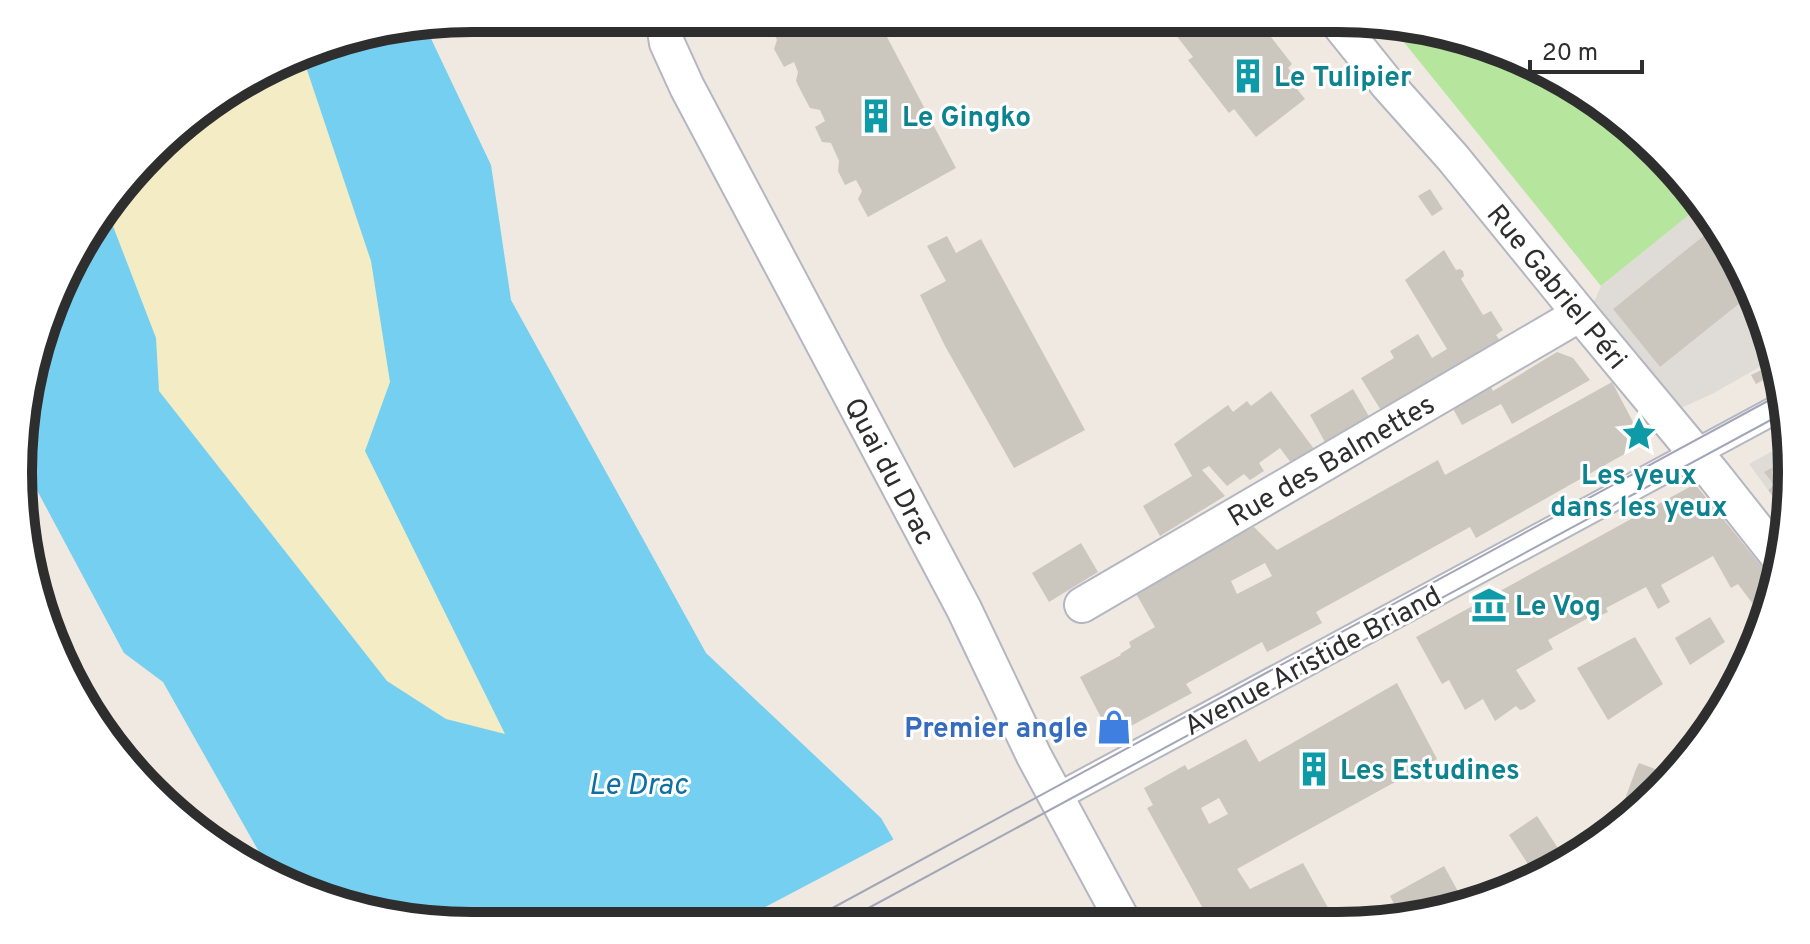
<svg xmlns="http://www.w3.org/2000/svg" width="1810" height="944" font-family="Overpass,sans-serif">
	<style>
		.green { fill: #b6e59e }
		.sand { fill: #f3ecc5 }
		.plaza { fill: #dfdcd8 }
		.water { fill: #75cff0 }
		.pier { fill: #efe9e1 }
		.building { fill: #cbc7bf; fill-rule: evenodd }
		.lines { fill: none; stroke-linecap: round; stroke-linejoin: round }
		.pedestrian-casing { stroke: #b4b7c1; stroke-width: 30 }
		.minor-casing { stroke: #b4b7c1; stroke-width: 38 }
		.pedestrian { stroke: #fff; stroke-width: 26 }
		.minor { stroke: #fff; stroke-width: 34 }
		.tram { stroke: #a3a6b8; stroke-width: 2 }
		.labels { text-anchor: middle; stroke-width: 6; stroke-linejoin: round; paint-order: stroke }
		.culture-label { font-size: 28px; font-weight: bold; fill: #0d838f; stroke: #fff; text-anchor: start }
		.street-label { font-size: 28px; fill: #2e2e2e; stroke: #fff }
		.shop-label { font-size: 28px; font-weight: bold; fill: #366cbe; stroke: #fff; text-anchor: end }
		.water-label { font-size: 30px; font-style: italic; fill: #0d6fa3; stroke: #fff }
		.rim { fill: none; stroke: #2e2e2e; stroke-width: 10 }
	</style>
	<rect width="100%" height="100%" fill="#efe9e1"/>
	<polygon class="green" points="1390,25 1539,65 1680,173 1699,207 1601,286"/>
	<polygon class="sand" points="425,26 491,165 511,300 706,653 881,818 942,923 443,925 275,880 163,682 124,653 39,494 22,467 33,355 94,220 195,112 326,42"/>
	<g class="plaza">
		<polygon points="1699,207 1712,229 1613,309 1660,367 1750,295 1768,327 1772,360 1712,394 1681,408 1593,304 1601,286"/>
		<polygon points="1783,445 1786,460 1774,485 1768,490 1749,464"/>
	</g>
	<polygon class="water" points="425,26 491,165 511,300 706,653 881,818 942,923 443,925 275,880 163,682 124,653 39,494 22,467 33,355 94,220 106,208 156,338 159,391 387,681 446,719 505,734 365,451 390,382 371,261 302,55 326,42"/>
	<polygon class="pier" points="898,837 938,908 908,924 733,924"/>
	<g class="building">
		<polygon points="699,18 721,18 723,23 706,33"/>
		<polygon points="758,18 877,18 956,168 868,217 858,199 862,191 856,180 845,185 838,171 839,161 831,143 822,142 815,127 825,121 820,110 810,108 803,95 796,81 798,72 794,62 784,67 774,49 777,40 769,24 760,23"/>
		<polygon points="1185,19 1257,19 1292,64 1288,68 1302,85 1297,89 1305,99 1256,137 1234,109 1229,113 1188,60 1193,57 1172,30"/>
		<polygon points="1430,189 1443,209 1432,216 1418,196"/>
		<polygon points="1712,229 1750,295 1660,367 1613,309"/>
		<polygon points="947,236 956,253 981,239 1085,430 1014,468 945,346 920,295 946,281 927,246"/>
		<polygon points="1444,250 1456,270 1460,269 1463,271 1464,276 1461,279 1483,315 1491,311 1503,330 1496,335 1504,347 1382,412 1361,378 1394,358 1390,351 1418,334 1432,358 1447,349 1405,280"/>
		<polygon points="1557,352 1573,358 1590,380 1512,424 1501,404 1462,425 1452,407 1490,385 1493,391"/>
		<polygon points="1773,364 1774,374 1756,384 1751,375"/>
		<path d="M1612 382 1644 443 1476 538 1470 527 1316 612 1322 623 1267 652 1262 642 1186 684 1192 693 1116 734 1109 733 1080 677 1121 655 1120 654 1131 647 1129 642 1155 627 1135 592 1213 546 1254 527 1277 550 1438 460 1445 475ZM1265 563 1272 576 1237 594 1231 581Z"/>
		<polygon points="1353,389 1374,425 1330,451 1310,415"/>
		<polygon points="1271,391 1320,457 1297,471 1280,448 1259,463 1264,471 1250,480 1244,474 1227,486 1209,466 1202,470 1225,496 1160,536 1143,506 1192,476 1174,444 1228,405 1233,412 1247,401 1251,406"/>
		<polygon points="1786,460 1791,502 1787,515 1768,490 1774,485 1764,472"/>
		<polygon points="1695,484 1771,578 1761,615 1738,584 1731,588 1713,556 1661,585 1670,602 1658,609 1646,587 1606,608 1608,612 1591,620 1590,617 1548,640 1553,649 1516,670 1536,701 1524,709 1520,710 1516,706 1495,721 1483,699 1465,710 1449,680 1442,684 1416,637"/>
		<polygon points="1081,543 1098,572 1049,602 1032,573"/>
		<polygon points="1710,617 1725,642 1690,665 1675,638"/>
		<polygon points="1635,637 1663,684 1608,720 1577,668"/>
		<path d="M1397 683 1437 759 1237 869 1250 889 1303 863 1336 922 1211 923 1147 808 1153 805 1144 788 1185 765 1188 770 1246 739 1259 762ZM1219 798 1228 814 1209 824 1201 808Z"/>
		<polygon points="1639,763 1674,776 1614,829 1636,769"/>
		<polygon points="1537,816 1567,862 1537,878 1509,835"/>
		<polygon points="1444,866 1465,904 1403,921 1390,896"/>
	</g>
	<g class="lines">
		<g class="pedestrian-casing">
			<polyline id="pedestrian" points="1057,797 1779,408"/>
		</g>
		<g class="minor-casing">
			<g id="minor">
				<path id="s1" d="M663 18 667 43 687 87 964 609 1034 756 1124 923"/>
				<path id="s2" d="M1335 19 1388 85 1453 158 1580 314 1713 474 1777 555"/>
				<path id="s3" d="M1082 605 1580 314"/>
			</g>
		</g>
		<use href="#pedestrian" class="pedestrian"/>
		<use href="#minor" class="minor"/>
		<g class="tram">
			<polyline points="803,924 1777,396"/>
			<polyline points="839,924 1780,415"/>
		</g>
	</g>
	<defs>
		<g id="building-bare" transform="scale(2.76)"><path d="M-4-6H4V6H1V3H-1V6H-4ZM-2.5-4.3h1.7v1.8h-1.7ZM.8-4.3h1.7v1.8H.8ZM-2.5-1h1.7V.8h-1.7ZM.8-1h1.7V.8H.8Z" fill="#0f9aa8" stroke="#fff" stroke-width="2.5" paint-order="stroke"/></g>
		<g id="sight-bare" transform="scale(2.76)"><path d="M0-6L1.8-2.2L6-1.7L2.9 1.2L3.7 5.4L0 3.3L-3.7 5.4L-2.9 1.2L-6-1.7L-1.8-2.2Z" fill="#0f9aa8" stroke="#fff" stroke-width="2.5" paint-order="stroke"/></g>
		<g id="museum-bare" transform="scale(2.76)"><path d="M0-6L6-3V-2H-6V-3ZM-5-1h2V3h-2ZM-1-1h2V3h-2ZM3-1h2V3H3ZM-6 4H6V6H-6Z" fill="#0f9aa8" stroke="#fff" stroke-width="2.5" paint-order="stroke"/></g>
		<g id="shop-bare" transform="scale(2.76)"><path d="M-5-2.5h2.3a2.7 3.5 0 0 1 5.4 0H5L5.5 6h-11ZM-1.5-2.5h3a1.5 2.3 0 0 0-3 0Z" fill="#3f7fe0" stroke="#fff" stroke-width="2.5" paint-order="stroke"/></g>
	</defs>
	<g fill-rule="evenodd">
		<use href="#building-bare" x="1248" y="76"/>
		<use href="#building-bare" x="876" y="116"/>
		<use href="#sight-bare" x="1639" y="434"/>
		<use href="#museum-bare" x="1489" y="605"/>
		<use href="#shop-bare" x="1114" y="727"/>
		<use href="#building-bare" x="1314" y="769"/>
	</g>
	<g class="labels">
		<g class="culture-label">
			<text x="1274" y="86">Le Tulipier</text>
			<text x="902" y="126">Le Gingko</text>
			<text x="1639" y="484" text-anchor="middle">Les yeux<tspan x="1639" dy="32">dans les yeux</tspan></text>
			<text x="1515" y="615">Le Vog</text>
			<text x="1340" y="779">Les Estudines</text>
		</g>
		<g class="street-label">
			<text dy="10" stroke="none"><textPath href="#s2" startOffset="348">Rue Gabriel Péri</textPath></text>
			<text dy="10" stroke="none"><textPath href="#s3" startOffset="288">Rue des Balmettes</textPath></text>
			<text dy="10" stroke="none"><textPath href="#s1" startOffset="508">Quai du Drac</textPath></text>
			<text transform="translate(1312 660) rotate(-28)" y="10">Avenue Aristide Briand</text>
		</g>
		<g class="shop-label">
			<text x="1088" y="737">Premier angle</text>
		</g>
		<g class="water-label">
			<text x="638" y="794">Le Drac</text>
		</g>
	</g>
	<path d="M0 0H1810V944H0ZM472 32H1338A440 440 0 0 1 1778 472V472A440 440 0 0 1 1338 912H472A440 440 0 0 1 32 472V472A440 440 0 0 1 472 32Z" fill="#fff" fill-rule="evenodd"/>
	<path class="rim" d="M472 32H1338A440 440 0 0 1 1778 472V472A440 440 0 0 1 1338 912H472A440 440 0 0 1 32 472V472A440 440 0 0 1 472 32Z"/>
	<path d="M1530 60v12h112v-12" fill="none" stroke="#2e2e2e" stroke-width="4"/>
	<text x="1542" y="60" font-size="24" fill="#2e2e2e" stroke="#ffffff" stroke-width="6" paint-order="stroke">20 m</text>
</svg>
